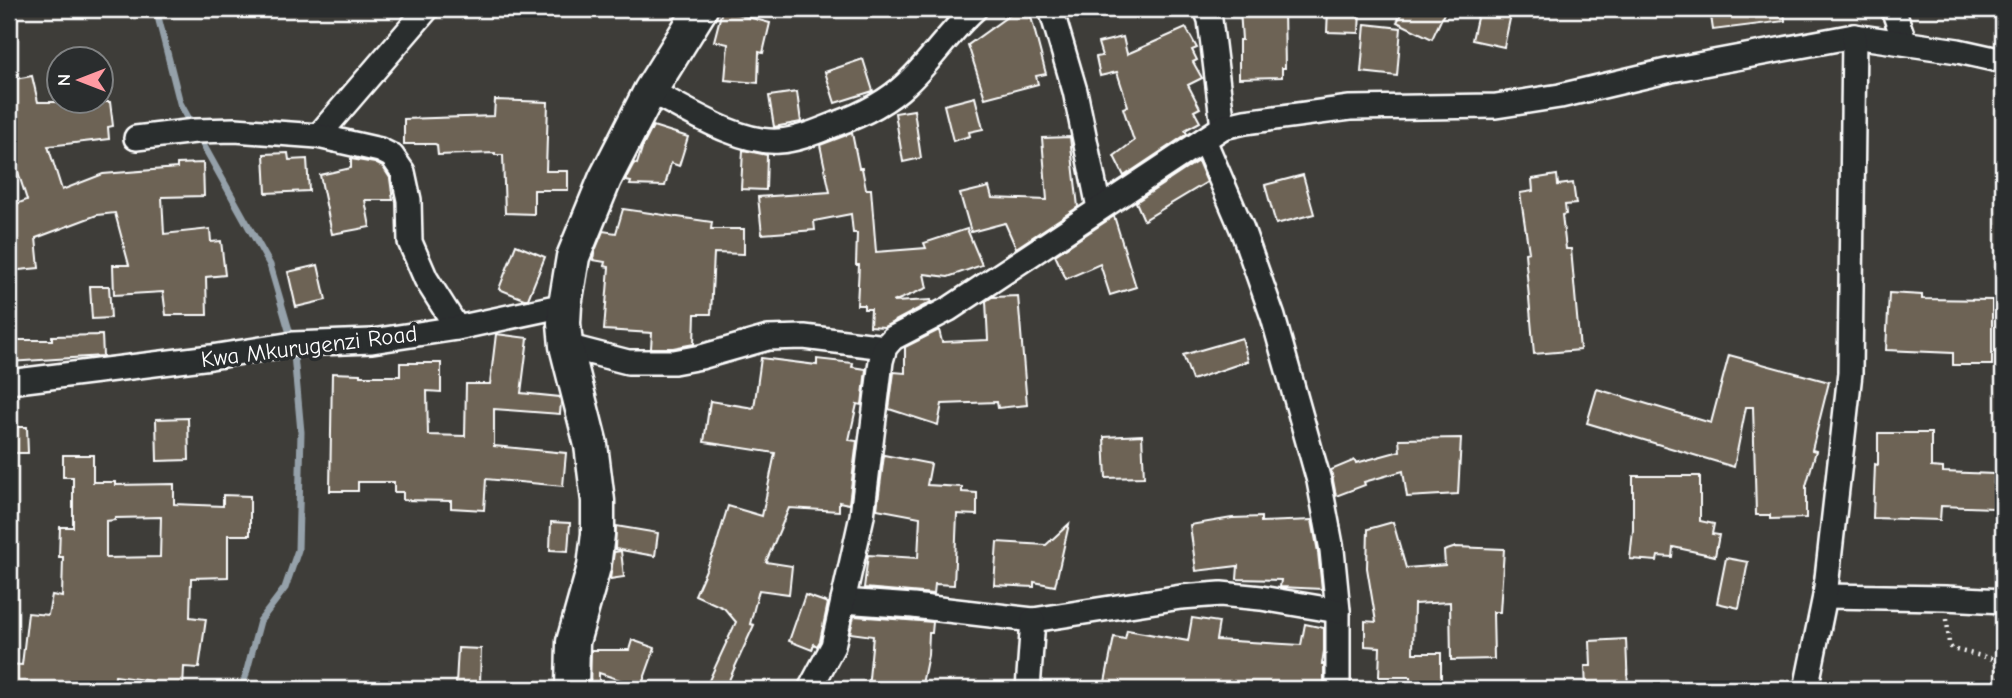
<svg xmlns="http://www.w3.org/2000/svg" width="2012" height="698" font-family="'Comic Neue',sans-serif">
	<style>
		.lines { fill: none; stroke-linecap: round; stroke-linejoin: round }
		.stream { stroke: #95a1aa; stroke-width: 7 }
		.building { fill: #6d6354; stroke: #fff; stroke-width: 2; fill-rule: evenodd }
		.street-casing { stroke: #fff; stroke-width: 28 }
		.secondary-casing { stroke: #fff; stroke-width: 37 }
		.path { stroke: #fff; stroke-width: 4.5; stroke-dasharray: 2 5; stroke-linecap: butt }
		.street { stroke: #2a2d2e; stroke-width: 23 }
		.secondary { stroke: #2a2d2e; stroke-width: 32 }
		.labels { text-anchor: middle; stroke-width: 7; stroke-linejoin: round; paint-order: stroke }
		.street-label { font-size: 23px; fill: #fff; stroke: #2a2d2e }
	</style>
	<rect width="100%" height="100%" fill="#3e3d39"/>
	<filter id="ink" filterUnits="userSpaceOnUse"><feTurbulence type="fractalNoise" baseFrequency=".0143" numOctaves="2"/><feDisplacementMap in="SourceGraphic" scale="14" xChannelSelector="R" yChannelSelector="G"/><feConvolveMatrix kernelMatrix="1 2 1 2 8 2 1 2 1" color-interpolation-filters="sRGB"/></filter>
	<g filter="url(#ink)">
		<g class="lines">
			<polyline class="stream" points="156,9 180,103 270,265 293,344 301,432 298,550 285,588 260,621 242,689"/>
		</g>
		<g class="building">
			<polygon points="1018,9 1029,9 1046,74 1036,76 1038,84 985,98 968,45"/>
			<polygon points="1240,9 1284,9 1285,68 1282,68 1282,77 1239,78 1239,40 1242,40"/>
			<polygon points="1328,9 1360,9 1359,33 1327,32"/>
			<polygon points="1404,9 1446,9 1432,39 1397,22"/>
			<polygon points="1479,9 1511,14 1504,47 1472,40"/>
			<polygon points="1710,9 1784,9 1785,21 1713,30"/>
			<polygon points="722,10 770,23 763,53 759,52 758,83 725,80 728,44 714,41"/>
			<polygon points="1365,24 1401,28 1397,76 1361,72"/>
			<polygon points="1186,28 1197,48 1192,50 1197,60 1193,62 1202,78 1188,85 1200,108 1194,111 1200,122 1185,130 1187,134 1124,176 1114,156 1134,141 1123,108 1128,106 1117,72 1100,76 1096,57 1102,56 1098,43 1123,37 1127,54"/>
			<polygon points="863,59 873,91 835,103 825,72"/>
			<polygon points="32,76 38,102 110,102 113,126 108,127 109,139 48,146 62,190 103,174 177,168 177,164 203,163 204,196 162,197 164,234 210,229 211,242 221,241 225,275 206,277 207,315 166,315 163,292 114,295 113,265 129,265 115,213 97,215 36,238 39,268 9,271 9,207 27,200 9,144 9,80"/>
			<polygon points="797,92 801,122 774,127 769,96"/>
			<polygon points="975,97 983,129 969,132 970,136 953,141 944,105"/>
			<polygon points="495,100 548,102 546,171 568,171 568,190 534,190 534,214 505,213 503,155 495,155 495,153 438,155 437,145 435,144 404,144 404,119 494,116"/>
			<polygon points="914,110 921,158 903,162 895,113"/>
			<polygon points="653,126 688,137 679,166 671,163 665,186 630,185 631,182 626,181 626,178 634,163 637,164 642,148"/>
			<polygon points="852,133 859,168 862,168 866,189 871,189 876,252 926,248 924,243 967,229 982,265 948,277 924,274 927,288 893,302 931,300 931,302 884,327 870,326 871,309 864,309 864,305 857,305 859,265 856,265 857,233 853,233 851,214 814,221 815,230 762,234 758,197 830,192 820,145"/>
			<polygon points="1070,137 1078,207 1016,248 1005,223 971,232 960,194 989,187 992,198 1047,200 1042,138"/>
			<polygon points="743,150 767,155 766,190 741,189"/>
			<polygon points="288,153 289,160 307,159 309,191 266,193 264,154"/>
			<polygon points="351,159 375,163 383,167 390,178 393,200 365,200 370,227 332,234 320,175 351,168"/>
			<polygon points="1198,161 1207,182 1144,220 1136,202"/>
			<polygon points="1303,175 1314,214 1276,224 1265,185"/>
			<polygon points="1557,175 1558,185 1573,183 1576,204 1565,205 1566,214 1562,215 1566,249 1571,249 1580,350 1534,354 1525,253 1529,252 1520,193 1533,191 1532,179"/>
			<polygon points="623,209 712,222 711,229 744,229 744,254 714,253 711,314 695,314 694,344 673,348 651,348 652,333 604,330 609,267 604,266 605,262 593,260 594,253 603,231 616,233"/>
			<polygon points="1114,216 1136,287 1110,295 1100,264 1066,279 1055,255"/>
			<polygon points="516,245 545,257 528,299 524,299 499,289"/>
			<polygon points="318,265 326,300 296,307 288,272"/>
			<polygon points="90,286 109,286 111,318 92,319"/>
			<polygon points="1889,293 1922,295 1922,299 1992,300 1992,365 1953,365 1953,353 1886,350"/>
			<polygon points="1018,296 1027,405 998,408 997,402 942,404 938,425 889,409 894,372 905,373 905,347 939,330 942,342 988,340 986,301 992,297"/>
			<polygon points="496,334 528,338 521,393 560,397 561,402 560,414 494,409 494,446 566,453 563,486 486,479 484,510 451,508 451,501 403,500 403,492 394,492 394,482 358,482 358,491 330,491 332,373 360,374 360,376 400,376 400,363 441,363 441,392 427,391 428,435 465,436 466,384 490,384"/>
			<polygon points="102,335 103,356 9,362 9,340 52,340 52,336"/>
			<polygon points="1242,338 1248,361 1192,380 1183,355"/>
			<polygon points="1729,355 1829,382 1812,450 1816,451 1806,486 1806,518 1770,519 1770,515 1756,515 1755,475 1757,475 1755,475 1753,407 1746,407 1734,467 1587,423 1597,389 1711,423"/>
			<polygon points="761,358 817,365 817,359 853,363 852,367 866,369 862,405 857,404 849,440 857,441 849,504 839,502 839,511 789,508 766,562 792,566 789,594 759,590 750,624 754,625 725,689 705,689 736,622 724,608 695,595 715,549 728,506 762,516 775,453 704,442 710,401 754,408"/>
			<polygon points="188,418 189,460 157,461 156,419"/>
			<polygon points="9,427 27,427 28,453 9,453"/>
			<polygon points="1878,433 1931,433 1931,467 1943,468 1943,472 1994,474 1993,508 1941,506 1940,520 1873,518 1875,464 1878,465"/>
			<polygon points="1142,435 1144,477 1106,478 1104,437"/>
			<polygon points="1461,438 1458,494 1407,497 1403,471 1364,482 1365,485 1336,496 1331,470 1355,460 1356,463 1400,451 1399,439"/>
			<path d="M63 455H93V482H115V485L174 484V504L223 506V495L250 496V535H228V577L191 578 190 617 206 619 199 668 184 667 183 689 152 688 153 681 115 676 114 689H9V664L22 665 28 613 48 615 52 595 62 597 63 557H59L60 527H73V477H63ZM161 517 160 557 106 558V521L115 520V518Z"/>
			<polygon points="884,455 931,464 927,485 962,487 962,492 977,493 977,515 957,514 954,585 935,584 934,594 864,588 868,555 918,558 920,517 877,509"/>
			<polygon points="1633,476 1700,476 1700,521 1714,524 1712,534 1719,535 1715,556 1673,547 1672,557 1658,556 1657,561 1630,559 1633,530"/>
			<polygon points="1261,517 1261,522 1312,520 1318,552 1322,589 1280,587 1281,580 1237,579 1238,566 1196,571 1190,525 1232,518"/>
			<polygon points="551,522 570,523 568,551 550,550"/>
			<polygon points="1393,522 1406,568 1445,565 1444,551 1456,547 1504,549 1500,612 1493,612 1494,659 1451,660 1450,602 1414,604 1413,653 1441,653 1441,689 1410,689 1410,677 1379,677 1380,647 1365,646 1365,621 1376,622 1367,568 1368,529"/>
			<polygon points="1069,524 1055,586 1034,582 1034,587 994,585 997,542 1046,545"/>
			<polygon points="616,526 658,533 655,556 615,549"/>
			<polygon points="621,551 624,577 610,579 614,552"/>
			<polygon points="1726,558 1748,562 1739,608 1717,603"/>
			<polygon points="805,595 828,603 820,641 817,646 814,644 812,650 789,641"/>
			<polygon points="854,616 933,622 932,633 929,633 928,655 921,689 868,689 873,636 850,633"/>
			<polygon points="1192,618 1219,622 1216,640 1301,645 1305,624 1324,628 1324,651 1322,664 1324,664 1324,689 1142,689 1105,682 1114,637 1125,639 1127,630 1188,641"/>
			<polygon points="1626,639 1628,689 1586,689 1585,666 1591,666 1590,641"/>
			<polygon points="632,640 655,648 641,687 599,673 599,689 590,689 591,650 629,650"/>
			<polygon points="458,648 481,649 480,684 456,684"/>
		</g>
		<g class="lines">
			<g class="street-casing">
				<g id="street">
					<polyline points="1051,9 1075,91 1099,208"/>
					<polyline points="1206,9 1210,20 1223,127"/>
					<polyline points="1893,9 1905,43"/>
					<path d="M650 91C686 109 739 144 779 141 798 140 818 131 836 124 861 115 886 103 906 84 931 61 949 32 975 9"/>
					<polyline points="318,136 427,9"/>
					<polyline points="136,138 195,131 235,130 318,136 380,150 392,156 403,172 409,200 410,242 426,279 457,328"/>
					<polyline points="1204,140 1242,229 1273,317 1319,481 1332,550 1338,611 1338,689"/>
					<polyline points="566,346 628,362 674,362 701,357 768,338 804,337 885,347"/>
					<polyline points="9,382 211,357 293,344 372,341 457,328 565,305"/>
					<polyline points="1825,596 1945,598 2003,601"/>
					<polyline points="843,601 913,606 1033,620 1181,597 1221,594 1261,598 1338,611"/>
					<polyline points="810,689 833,646 862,516 881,361 885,347 893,338 949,309 1223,127 1245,122 1350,108 1496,106 1560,96 1671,70 1854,36 1958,51 2003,61"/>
					<polyline points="1028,689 1033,620"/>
					<polyline points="1806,689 1825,596 1850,373 1854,36"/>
				</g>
			</g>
			<g class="secondary-casing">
				<polyline id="secondary" points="572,689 573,642 594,567 598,534 598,501 591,445 566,346 564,323 565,305 573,257 605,179 650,91 701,9"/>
			</g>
			<g class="path">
				<polyline points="2002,411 2003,410"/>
				<polyline points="1947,619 1949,644 1952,649 1994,659 2003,685"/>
			</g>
			<use href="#street" class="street"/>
			<use href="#secondary" class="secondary"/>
		</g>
	</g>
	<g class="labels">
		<g class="street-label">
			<text transform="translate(309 346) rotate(-7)" y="8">Kwa Mkurugenzi Road</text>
		</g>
	</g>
	<rect width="2012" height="698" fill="none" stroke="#2a2d2e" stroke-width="35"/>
	<rect x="18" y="18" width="1977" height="663" fill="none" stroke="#fff" stroke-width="2.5" filter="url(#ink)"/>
	<g transform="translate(80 80) rotate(270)"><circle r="33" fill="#2a2d2e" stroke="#7f8182" stroke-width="2"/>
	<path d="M0-5L12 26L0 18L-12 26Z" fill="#ff9aa2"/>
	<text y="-10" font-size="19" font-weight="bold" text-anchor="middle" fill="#ffffff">N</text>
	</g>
</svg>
